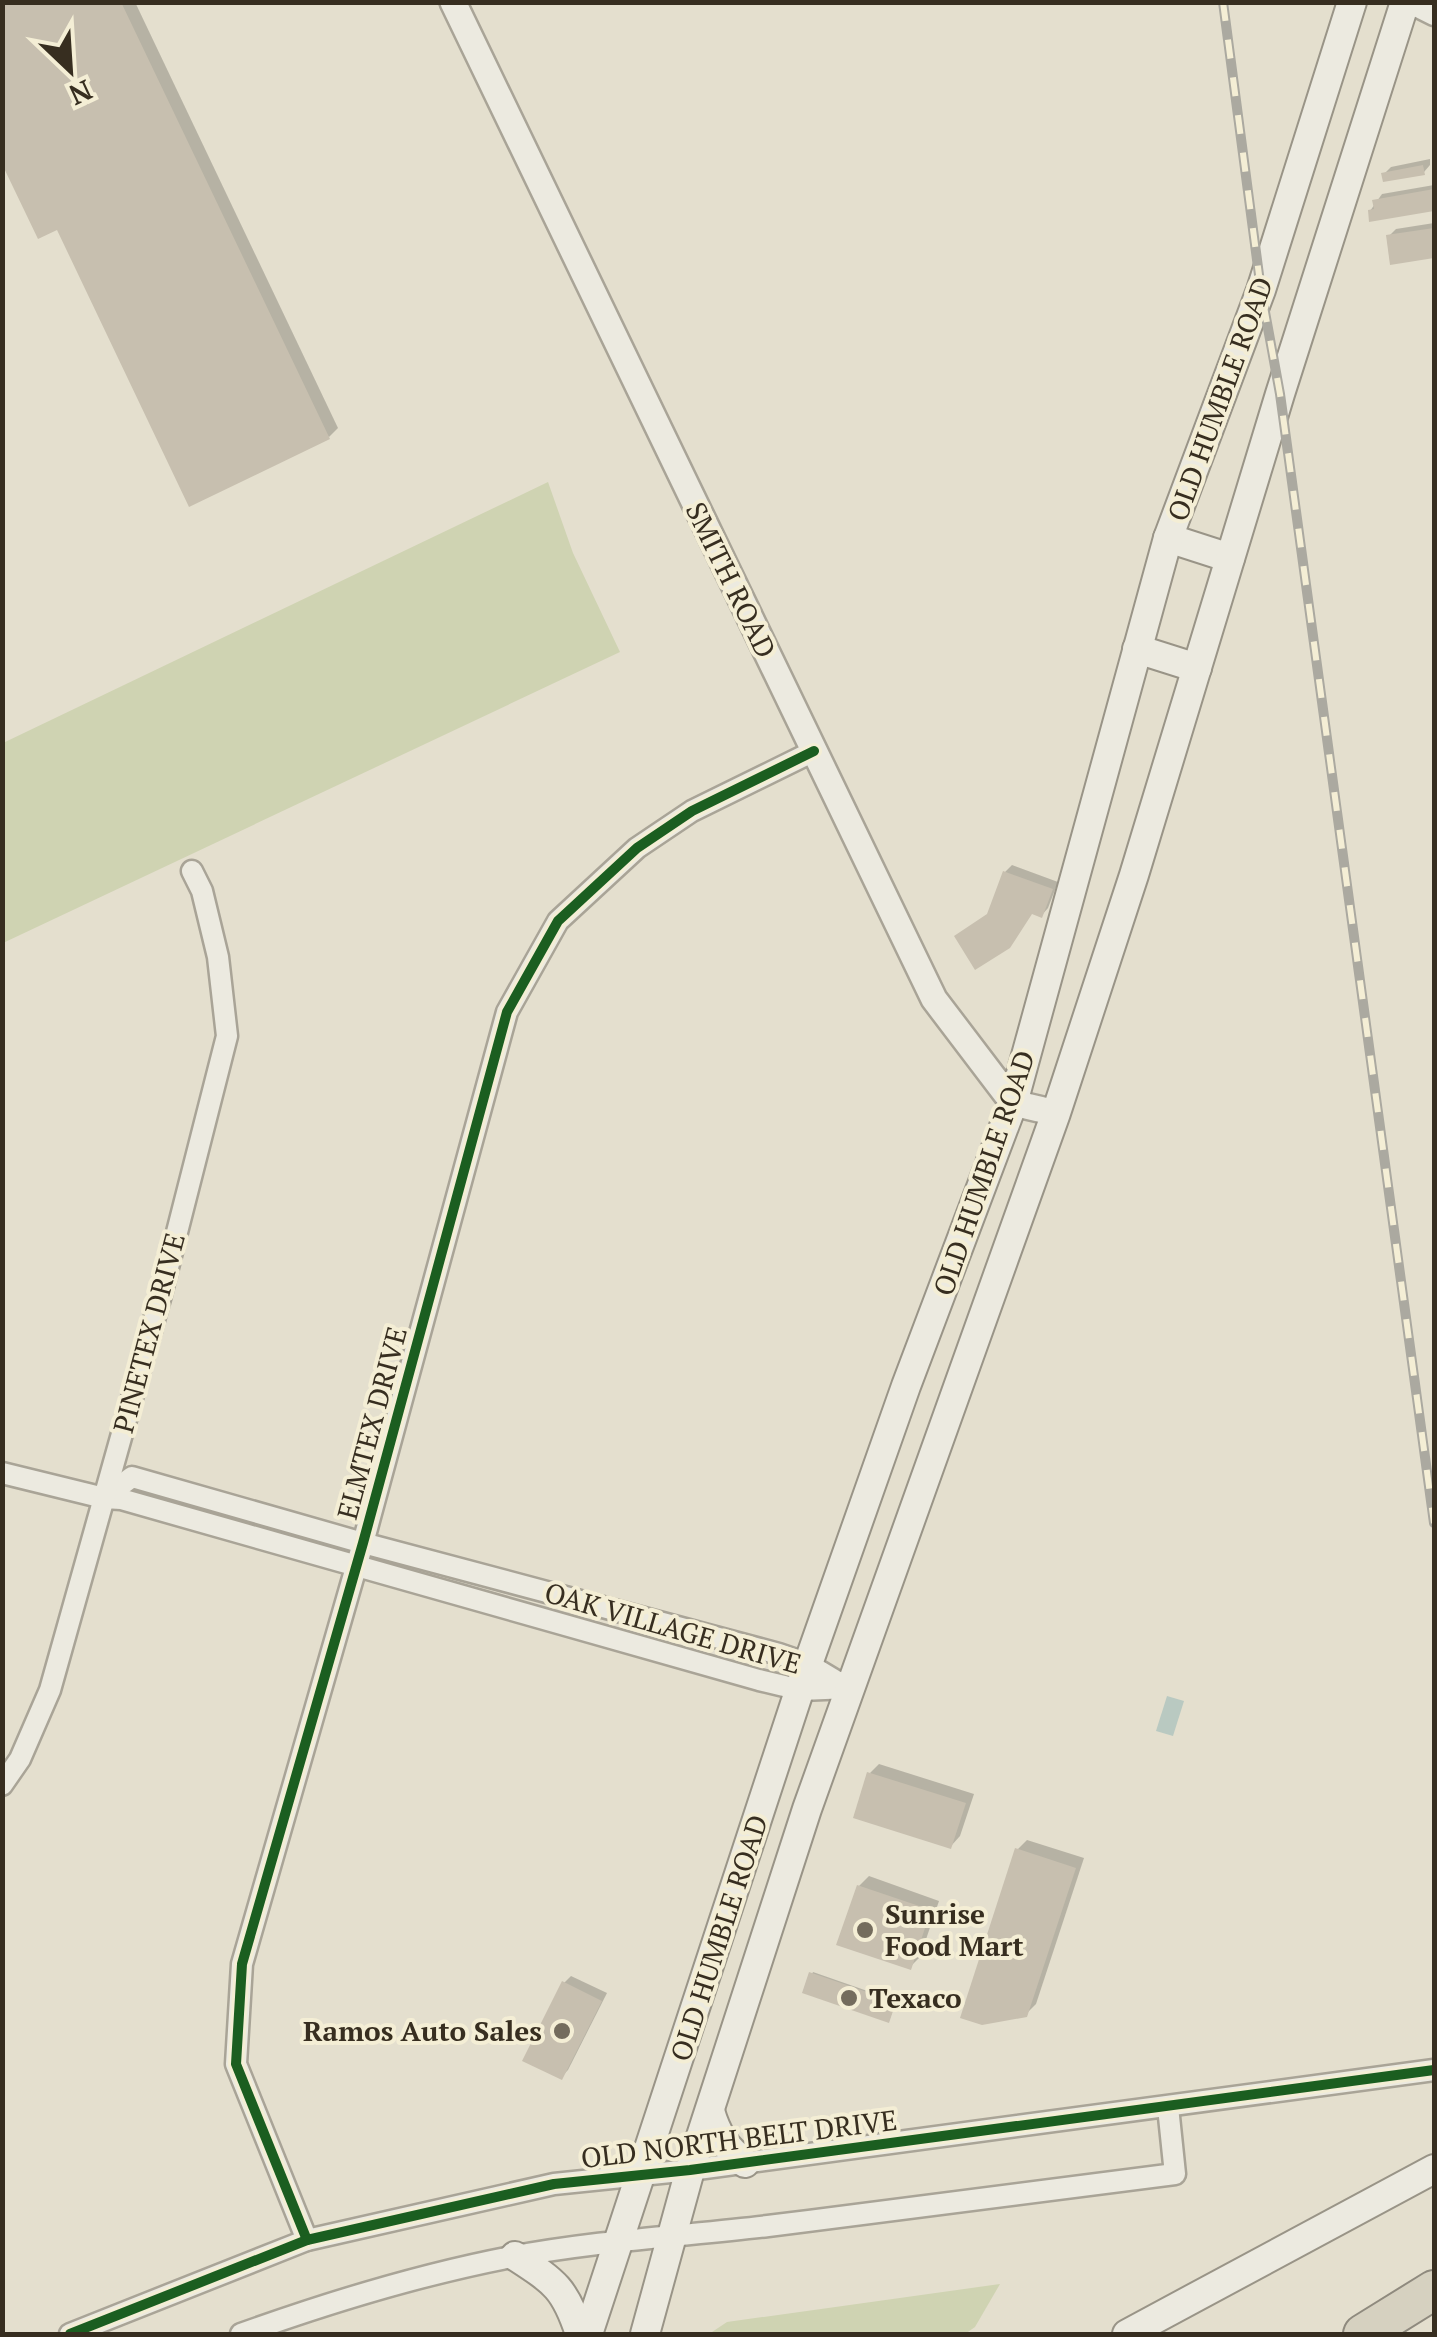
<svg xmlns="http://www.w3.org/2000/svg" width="1437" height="2337" font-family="'PT Serif',serif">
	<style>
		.green { fill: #cfd3b2 }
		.water { fill: #b9c9c1 }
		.shadow { fill: #0003 }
		.building { fill: #c7bfaf }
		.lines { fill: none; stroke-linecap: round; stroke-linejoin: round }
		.minor-casing { stroke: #a9a497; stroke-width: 25 }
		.tertiary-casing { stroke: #a9a497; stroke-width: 30 }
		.secondary-casing { stroke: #999487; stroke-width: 32 }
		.motorway-casing { stroke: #8f8a7e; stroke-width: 42 }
		.minor { stroke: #eceae0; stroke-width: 20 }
		.tertiary { stroke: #eceae0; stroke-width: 25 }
		.secondary { stroke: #eceae0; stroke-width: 28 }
		.motorway { stroke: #d6d1c0; stroke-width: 38 }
		.rail-casing { stroke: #aba9a0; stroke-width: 10 }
		.rail { stroke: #f4eed5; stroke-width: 6; stroke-dasharray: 19; stroke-linecap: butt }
		.cycleway-casing { stroke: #f4eed5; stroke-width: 16 }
		.cycleway { stroke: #1b5e20; stroke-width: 10 }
		.poi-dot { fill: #746c5d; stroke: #f4eed5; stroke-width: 4 }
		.labels { text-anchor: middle; stroke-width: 8; stroke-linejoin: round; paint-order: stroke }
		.street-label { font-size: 28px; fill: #372e20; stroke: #f4eed5 }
		.poi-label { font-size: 28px; font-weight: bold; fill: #372e20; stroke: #f4eed5; text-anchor: start }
	</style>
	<rect width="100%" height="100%" fill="#e4dfce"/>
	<g class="green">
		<polygon points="548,482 573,553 620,652 3,943 3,743"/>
		<polygon points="1000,2284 975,2327 965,2334 709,2334 727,2322"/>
	</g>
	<polygon class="water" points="1167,1696 1184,1701 1173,1736 1156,1731"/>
	<g class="shadow">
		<polygon points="2,2 135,2 338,428 329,437 58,226"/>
		<polygon points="1430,159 1430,165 1424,172 1384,174 1391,167"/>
		<polygon points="1434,185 1434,208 1371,219 1370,211 1382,194"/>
		<polygon points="1434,223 1434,256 1392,262 1389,236 1396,229"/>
		<polygon points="1012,865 1058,882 1048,908 1042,915 1033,912 957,936 991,912 1005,872"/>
		<polygon points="879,1764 974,1794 960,1836 951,1846 870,1773"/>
		<polygon points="1027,1840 1084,1858 1036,2004 1026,2014 1017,1850"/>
		<polygon points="869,1876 939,1901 920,1957 910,1967 859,1886"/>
		<polygon points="813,1972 896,2001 890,2018 812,1974"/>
		<polygon points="571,1976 607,1993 568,2070 561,2077 564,1983"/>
	</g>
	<g class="building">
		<polygon points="2,2 121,2 330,439 189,507 57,230 38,239 2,164"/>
		<polygon points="1423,165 1425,175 1383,182 1381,173"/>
		<polygon points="1434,189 1434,211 1369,222 1368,210 1374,209 1372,200"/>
		<polygon points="1434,228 1434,258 1390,265 1386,235"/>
		<polygon points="1003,871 1053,889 1042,918 1032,914 1010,948 975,970 954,936 987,914"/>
		<polygon points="867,1772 966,1803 951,1849 853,1818"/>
		<polygon points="1015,1848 1076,1868 1027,2017 982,2025 960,2018"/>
		<polygon points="857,1885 931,1910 911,1970 836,1945"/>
		<polygon points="809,1972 896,2002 889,2023 802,1993"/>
		<polygon points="562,1981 602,2001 562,2080 522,2061"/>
	</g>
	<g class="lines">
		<g class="minor-casing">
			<g id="minor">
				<polyline points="1408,2 1434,15"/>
				<polyline points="2,1473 104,1498 121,1499 759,1680 801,1690 849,1688"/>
				<polyline points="104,1498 132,1477 363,1543 779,1654 808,1664 848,1688"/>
				<polyline points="2,1785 20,1759 50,1690 161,1295 227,1036 218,957 202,891 192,871"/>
				<polyline points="307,2240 236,2064 242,1964 363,1543 507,1012 558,921 637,848 692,811 814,751"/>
				<polyline points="70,2334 307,2240 554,2184 690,2170 1434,2070"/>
				<path d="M241 2334C330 2302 418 2275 511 2257 596 2241 682 2236 768 2226 904 2209 1040 2191 1175 2174L1168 2107"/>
			</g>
		</g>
		<g class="tertiary-casing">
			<polyline id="tertiary" points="453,2 934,999 1013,1103 1056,1113"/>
		</g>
		<g class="secondary-casing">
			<g id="secondary">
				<polyline points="1168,538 1230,558"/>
				<polyline points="1137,649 1197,668"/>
				<path d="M710 2111C717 2135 725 2147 745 2163"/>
				<path d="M515 2256C555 2282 565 2288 580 2334"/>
				<polyline points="588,2334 808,1664 906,1386 1013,1103 1168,538 1261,290 1352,2"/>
				<polyline points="645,2334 690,2170 807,1809 1056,1113 1134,875 1280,394 1405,2"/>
				<polyline points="1127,2334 1434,2169"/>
			</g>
		</g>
		<g class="motorway-casing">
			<polyline id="motorway" points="1363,2334 1434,2290"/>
		</g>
		<use href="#minor" class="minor"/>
		<use href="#tertiary" class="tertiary"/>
		<use href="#secondary" class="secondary"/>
		<use href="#motorway" class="motorway"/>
		<g class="rail-casing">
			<polyline id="rail" points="1223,2 1261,290 1280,394 1434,1523"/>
		</g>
		<use href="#rail" class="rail"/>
		<g class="cycleway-casing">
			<g id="cycleway">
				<polyline points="307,2240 236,2064 242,1964 363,1543 507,1012 558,921 637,848 692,811 814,751"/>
				<polyline points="70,2334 307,2240 554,2184 690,2170 1434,2070"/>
			</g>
		</g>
		<use href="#cycleway" class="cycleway"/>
	</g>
	<g class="poi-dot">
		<circle cx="865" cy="1930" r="10"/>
		<circle cx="849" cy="1998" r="10"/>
		<circle cx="562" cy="2031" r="10"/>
	</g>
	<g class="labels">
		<g class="street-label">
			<text transform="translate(1220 399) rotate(-70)" y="10">OLD HUMBLE ROAD</text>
			<text transform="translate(731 580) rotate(64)" y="10">SMITH ROAD</text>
			<text transform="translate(984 1173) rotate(-71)" y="10">OLD HUMBLE ROAD</text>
			<text transform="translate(149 1333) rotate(-75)" y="10">PINETEX DRIVE</text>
			<text transform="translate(372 1423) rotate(-75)" y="10">ELMTEX DRIVE</text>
			<text transform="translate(673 1628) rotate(16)" y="10">OAK VILLAGE DRIVE</text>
			<text transform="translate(719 1938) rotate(-72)" y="10">OLD HUMBLE ROAD</text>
			<text transform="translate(739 2139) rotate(-7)" y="10">OLD NORTH BELT DRIVE</text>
		</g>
		<g class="poi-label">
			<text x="885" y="1924">Sunrise<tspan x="885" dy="32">Food Mart</tspan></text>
			<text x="869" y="2008">Texaco</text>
			<text x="542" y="2041" text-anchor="end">Ramos Auto Sales</text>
		</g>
	</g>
	<rect width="1437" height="2337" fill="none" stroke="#372e20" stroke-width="10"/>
	<g transform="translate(70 70) rotate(155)" stroke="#f4eed5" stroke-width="8" paint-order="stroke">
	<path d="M0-8L18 38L0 25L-18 38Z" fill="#372e20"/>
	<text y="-15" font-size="28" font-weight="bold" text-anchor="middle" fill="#372e20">N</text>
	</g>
</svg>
